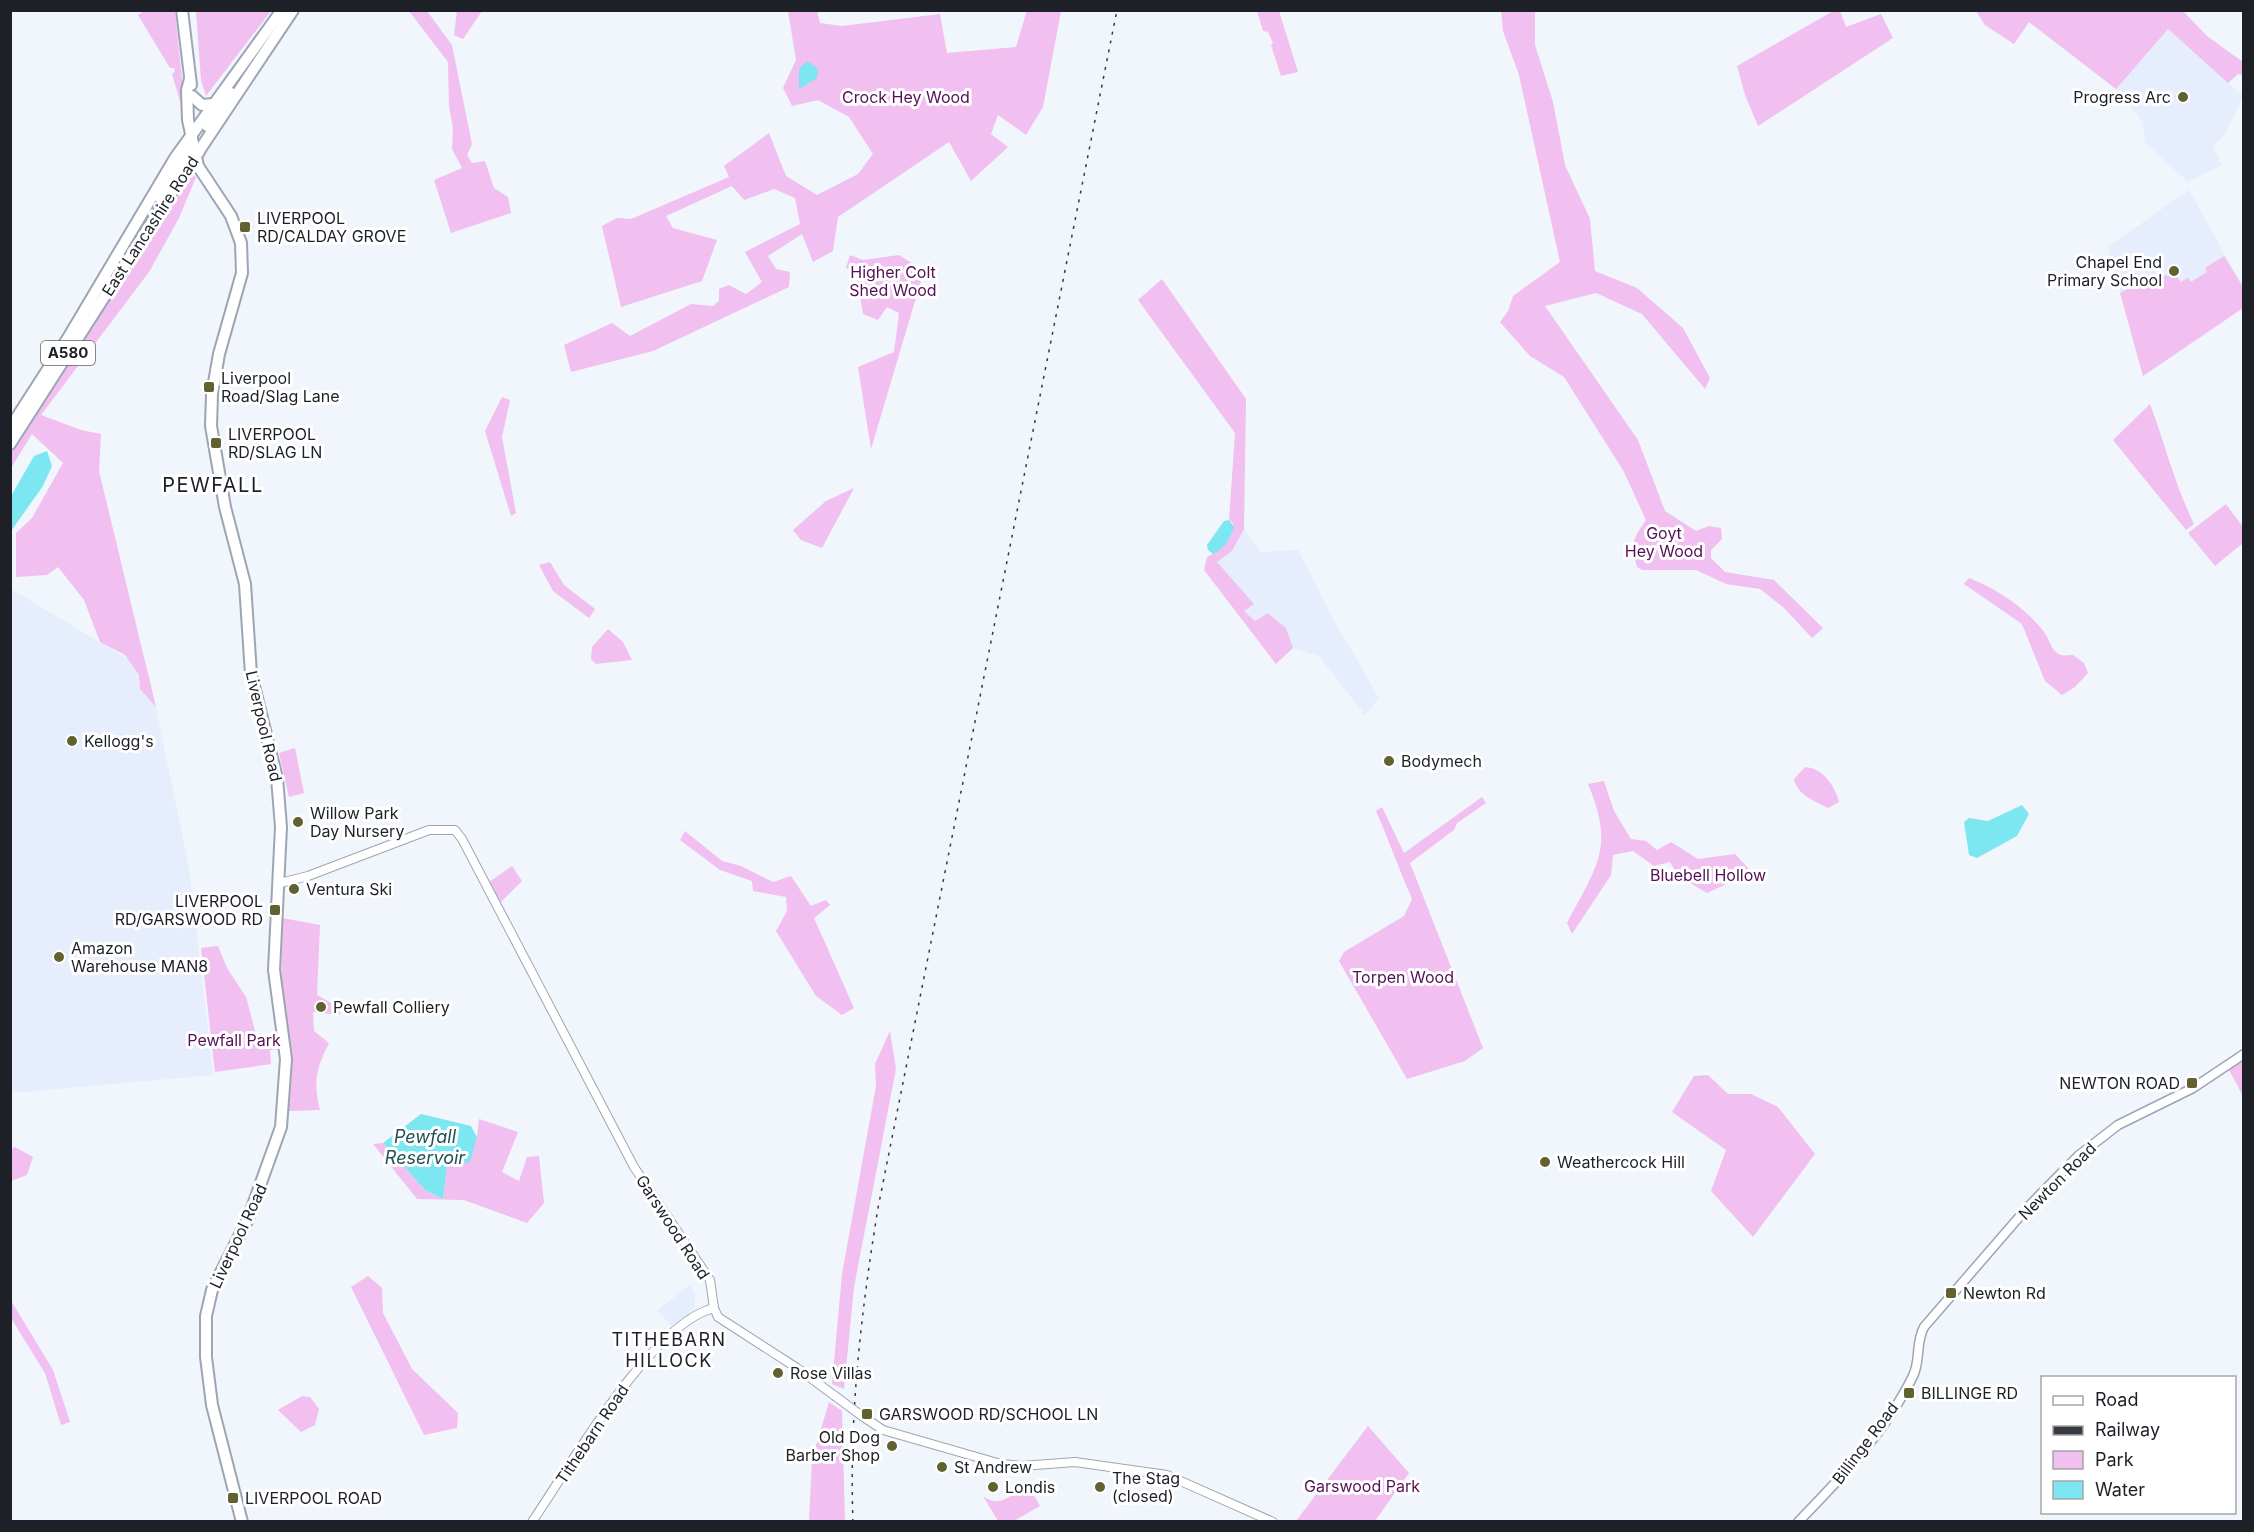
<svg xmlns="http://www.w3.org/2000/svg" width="2254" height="1532" font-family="Inter,sans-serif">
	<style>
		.built { fill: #e6edfc }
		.green { fill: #f1bff0 }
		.water { fill: #7ce7f0 }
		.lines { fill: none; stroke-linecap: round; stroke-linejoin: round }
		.tertiary-casing { stroke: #9da5b5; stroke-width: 10 }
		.secondary-casing { stroke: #9da5b5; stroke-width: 11 }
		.trunk-casing { stroke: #9da5b5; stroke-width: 14 }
		.tertiary { stroke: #fff; stroke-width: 8 }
		.secondary { stroke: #fff; stroke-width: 8 }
		.trunk { stroke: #fff; stroke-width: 10 }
		.rail { stroke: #373a40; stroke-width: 1.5; stroke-dasharray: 3 6; stroke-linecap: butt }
		.tertiary-bridge-casing { stroke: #9da5b5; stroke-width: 10; stroke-linecap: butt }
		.tertiary-bridge { stroke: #fff; stroke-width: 8 }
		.poi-dot { fill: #61622f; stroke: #fff; stroke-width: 2 }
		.labels { text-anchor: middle; stroke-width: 6; stroke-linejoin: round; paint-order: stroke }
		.shield { fill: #fff; stroke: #616367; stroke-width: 1.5 }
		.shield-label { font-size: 15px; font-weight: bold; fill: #1d2026 }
		.park-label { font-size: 16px; fill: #541156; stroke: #fff }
		.poi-label { font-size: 16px; fill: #1d2026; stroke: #fff; text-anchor: start }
		.street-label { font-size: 16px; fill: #1d2026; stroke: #fff }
		.water-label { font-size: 18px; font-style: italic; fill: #225256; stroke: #fff }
		.neighbourhood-label { font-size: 18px; letter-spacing: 1.5px; fill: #1d2026; stroke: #fff }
		.quarter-label { font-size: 20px; letter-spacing: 1.5px; fill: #1d2026; stroke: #fff }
	</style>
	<rect width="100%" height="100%" fill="#f1f5fc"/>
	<g class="built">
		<polygon points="1976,11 2147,11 2243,96 2225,134 2213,146 2222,165 2188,182 2145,142 2143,122 2116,89 2029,22 2014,44 1985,25"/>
		<polygon points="2189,190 2243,287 2243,308 2143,376 2108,247"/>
		<polygon points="1244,529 1261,552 1298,550 1332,617 1379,698 1365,715 1319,656 1293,648 1286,628 1269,613 1256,621 1243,611 1253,604 1217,562 1232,551"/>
		<polygon points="11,589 148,671 189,867 213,1075 11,1093"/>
		<polygon points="690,1285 695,1294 695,1306 690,1313 672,1326 657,1310"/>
	</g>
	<g class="green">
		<polygon points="1027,10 1061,11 1043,107 1026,135 998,115 991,134 1008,147 971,181 949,142 838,217 833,251 813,262 802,234 768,256 776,269 790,272 789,287 653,351 571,372 564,345 612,323 630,336 691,304 713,306 719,301 719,289 729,285 746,294 762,282 745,252 800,224 795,198 774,189 744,200 732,186 666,216 673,228 717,240 702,281 621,307 602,226 617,218 631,219 729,177 724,166 769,133 786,176 817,195 858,174 873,154 849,117 818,100 792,106 783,88 796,60 788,11 817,11 820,23 842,26 940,14 947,53 1016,47"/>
		<polygon points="1835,10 1840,11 1846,27 1881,14 1893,38 1758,126 1745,95 1737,66"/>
		<polygon points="144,11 175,11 185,108 182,108 172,74 175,71 174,68 170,68 138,15"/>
		<polygon points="196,11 271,11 206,96 201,80"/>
		<polygon points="409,11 427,11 452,45 472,144 467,155 472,163 485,161 494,188 508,197 511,213 451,233 434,180 462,168 452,149 453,128 449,106 448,62"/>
		<polygon points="457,11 482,11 463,39 454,35"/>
		<polygon points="1257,11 1279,11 1298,72 1281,76 1271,45 1273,43 1268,32 1263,31"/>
		<path d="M1501 11H1535V45L1553 102 1565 165 1590 219 1595 271 1637 288 1683 328 1710 378 1705 389 1642 314 1596 293 1545 306 1638 440 1665 511 1696 531 1709 526 1721 528 1722 539 1711 550V558L1725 572 1774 580 1823 628 1812 638 1784 608 1760 589 1726 584 1696 570H1642L1637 567C1631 543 1632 540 1646 520L1623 470 1564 377 1530 356 1500 322 1508 311 1513 296 1560 262 1519 75 1503 31Z"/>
		<polygon points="1976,11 2183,11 2207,36 2243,62 2243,75 2238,74 2228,83 2168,29 2116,89 2029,22 2014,44 1985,25"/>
		<polygon points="193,175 196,177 179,218 149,272 41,415 81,430 101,434 99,471 156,707 140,689 139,675 125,655 100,642 84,600 58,567 47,575 16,577 16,533 32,518 63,463 32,434 11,468 11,452 186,179"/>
		<polygon points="850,255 863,260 899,255 924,271 871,449 858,367 894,352 899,313 887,307 878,320 863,314 856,272 846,268"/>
		<polygon points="2224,256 2243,287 2243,308 2143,376 2120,293 2154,275 2176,276 2181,282 2188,278 2191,282 2207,272 2205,268"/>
		<path d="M1162 279 1246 399 1244 529 1232 551 1217 562 1254 604 1244 611 1255 621 1268 613 1286 628 1293 648 1276 664 1204 570 1207 557C1223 549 1231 540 1233 523L1229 520 1235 433 1138 300Z"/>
		<polygon points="502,397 510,400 502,437 516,513 511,516 485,431"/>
		<path d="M2150 404C2165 444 2175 485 2194 524L2186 530 2113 440Z"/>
		<polygon points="854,488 822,548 801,540 793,530 826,501"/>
		<polygon points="2226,504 2243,527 2243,543 2215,566 2188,533"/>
		<polygon points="550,562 564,585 595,609 589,618 553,591 539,565"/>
		<path d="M1969 578C1997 589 2026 608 2044 632 2049 638 2050 647 2056 652 2061 657 2066 655 2073 655L2084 663 2088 673 2075 687 2062 695 2045 681 2022 624 1964 584Z"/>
		<polygon points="608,629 623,642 632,660 596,664 591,659 592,647"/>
		<polygon points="295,748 304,793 289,797 279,753"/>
		<path d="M1805 767C1823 768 1835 786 1839 802L1828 808C1815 801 1797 795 1794 779Z"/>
		<path d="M1604 781 1614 811 1631 839 1646 841 1657 850 1671 842 1698 859 1735 854 1760 881 1735 880 1707 893 1678 876 1670 862 1654 866 1633 851 1613 855 1611 875 1572 934 1567 923C1597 866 1615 848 1588 784Z"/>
		<path d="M1482 797 1486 803 1457 823 1454 830 1410 863 1483 1048 1465 1061 1407 1079 1339 961 1344 952 1404 916 1412 899C1399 870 1389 840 1376 811L1382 807 1404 853Z"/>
		<polygon points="685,831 722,861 741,866 773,882 791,876 811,906 826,900 830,905 814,918 854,1008 842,1015 816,996 776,931 787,911 786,897 753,891 752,881 720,870 680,840"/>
		<polygon points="512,866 522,881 500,903 489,882"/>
		<path d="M282 918 320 925 317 995 340 1008V1015L313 1012 314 1031 329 1043C316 1069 313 1082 320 1110L289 1111V1045L281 1006Z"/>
		<polygon points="218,946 227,968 246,997 258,1042 280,1040 281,1049 270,1050 271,1064 215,1072 201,948"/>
		<polygon points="890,1031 896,1069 854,1287 844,1389 832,1384 842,1274 876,1086 875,1064"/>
		<polygon points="2243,1060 2243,1096 2229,1070"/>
		<polygon points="1708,1075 1728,1094 1751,1094 1778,1107 1815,1154 1753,1237 1711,1191 1726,1150 1672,1112 1694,1076"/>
		<polygon points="479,1119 518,1132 502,1172 519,1181 527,1157 539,1156 544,1203 527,1223 464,1200 417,1199 373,1144 383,1143 425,1190 443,1199 447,1164 477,1137"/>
		<polygon points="15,1147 33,1157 27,1175 11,1181 11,1149"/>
		<polygon points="368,1276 382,1288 383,1313 412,1369 458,1413 457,1428 424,1435 351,1287"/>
		<polygon points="10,1299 53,1370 70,1422 61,1425 45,1373 11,1318"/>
		<polygon points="302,1396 310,1397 319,1409 315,1425 301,1432 278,1410"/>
		<polygon points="829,1402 842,1411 845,1521 809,1521 812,1459"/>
		<polygon points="1368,1426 1409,1473 1375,1521 1296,1521"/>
		<path d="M1028 1485 1040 1506 1014 1521H998L983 1496C1001 1510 1014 1492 1028 1485Z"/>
	</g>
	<g class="water">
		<polygon points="807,61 818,69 817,78 799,89 799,69"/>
		<polygon points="47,451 52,466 43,486 11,531 11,496 34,456"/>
		<path d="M1229 520 1234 527C1230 539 1224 549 1213 554L1208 550 1207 545 1224 521Z"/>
		<polygon points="2022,805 2029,814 2017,836 1977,858 1969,855 1964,822 1969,818 1988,821"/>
		<polygon points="421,1114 471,1126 477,1137 470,1162 447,1165 443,1199 425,1190 383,1143"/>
	</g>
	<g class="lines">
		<g class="tertiary-casing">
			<g id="tertiary">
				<polyline points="280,883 308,876 429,830 455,830 462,839 634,1167 710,1280 714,1308 718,1317 797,1368 835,1396"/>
				<polyline points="862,1416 883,1430 1001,1464 1022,1466 1075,1462 1167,1475 1273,1522"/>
				<path d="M532 1522C569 1468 651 1323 714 1308"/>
			</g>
		</g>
		<g class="secondary-casing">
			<path id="secondary" d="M1798 1522C1841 1478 1886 1431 1913 1376 1921 1360 1915 1344 1924 1327L2027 1208 2078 1156 2118 1125 2193 1088 2244 1054"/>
		</g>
		<g class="trunk-casing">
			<g id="trunk">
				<polyline points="182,10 191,85"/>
				<polyline points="190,79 187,90 188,120 198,166 231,216 241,243 242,273 219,354 212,394 211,426 225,507 245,584 251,674 277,778 281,827 274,970 286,1059 281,1127 248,1219 212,1290 206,1316 206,1357 212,1405 242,1522"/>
				<polyline points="192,96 202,105 213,104"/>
				<polyline points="207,126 231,93"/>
				<polyline points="159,197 187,155 194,150 199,152"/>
				<polyline points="10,428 68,338 175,158 282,10"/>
				<polyline points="10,444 165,202 293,10"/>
			</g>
		</g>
		<use href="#tertiary" class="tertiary"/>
		<use href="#secondary" class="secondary"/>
		<use href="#trunk" class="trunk"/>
		<path class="rail" d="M853 1522C849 1415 861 1313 878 1208L1117 10"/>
		<g class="tertiary-bridge-casing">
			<polyline id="tertiary-bridge" points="835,1396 862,1416"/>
		</g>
		<use href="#tertiary-bridge" class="tertiary-bridge"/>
	</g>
	<g class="poi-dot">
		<circle cx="2183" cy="97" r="6"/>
		<rect x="239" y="221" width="12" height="12" rx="3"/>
		<circle cx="2174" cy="271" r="6"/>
		<rect x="203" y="381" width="12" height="12" rx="3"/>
		<rect x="210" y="437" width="12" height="12" rx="3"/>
		<circle cx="72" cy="741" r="6"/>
		<circle cx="1389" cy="761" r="6"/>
		<circle cx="298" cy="822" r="6"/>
		<circle cx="294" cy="889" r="6"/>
		<rect x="269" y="904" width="12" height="12" rx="3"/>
		<circle cx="59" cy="957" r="6"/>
		<circle cx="321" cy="1007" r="6"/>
		<rect x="2186" y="1077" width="12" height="12" rx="3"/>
		<circle cx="1545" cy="1162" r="6"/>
		<rect x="1945" y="1287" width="12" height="12" rx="3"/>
		<circle cx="778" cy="1373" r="6"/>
		<rect x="1903" y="1387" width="12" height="12" rx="3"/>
		<rect x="861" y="1408" width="12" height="12" rx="3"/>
		<circle cx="892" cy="1446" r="6"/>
		<circle cx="942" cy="1467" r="6"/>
		<circle cx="993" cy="1487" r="6"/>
		<circle cx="1100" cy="1487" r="6"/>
		<rect x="227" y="1492" width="12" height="12" rx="3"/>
	</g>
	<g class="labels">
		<rect class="shield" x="41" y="341" width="54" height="24" rx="4.5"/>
		<g class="shield-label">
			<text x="68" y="358">A580</text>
		</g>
		<g class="park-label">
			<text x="906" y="103">Crock Hey Wood</text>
			<text x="893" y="278">Higher Colt<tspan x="893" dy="18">Shed Wood</tspan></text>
			<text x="1664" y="539">Goyt<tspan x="1664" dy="18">Hey Wood</tspan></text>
			<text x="1708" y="881">Bluebell Hollow</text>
			<text x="1403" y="983">Torpen Wood</text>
			<text x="234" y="1046">Pewfall Park</text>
			<text x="1362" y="1492">Garswood Park</text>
		</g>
		<g class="poi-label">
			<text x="2171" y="103" text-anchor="end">Progress Arc</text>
			<text x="257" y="224">LIVERPOOL<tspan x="257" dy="18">RD/CALDAY GROVE</tspan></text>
			<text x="2162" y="268" text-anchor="end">Chapel End<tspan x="2162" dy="18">Primary School</tspan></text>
			<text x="221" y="384">Liverpool<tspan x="221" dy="18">Road/Slag Lane</tspan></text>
			<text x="228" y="440">LIVERPOOL<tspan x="228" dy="18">RD/SLAG LN</tspan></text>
			<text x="84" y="747">Kellogg's</text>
			<text x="1401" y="767">Bodymech</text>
			<text x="310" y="819">Willow Park<tspan x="310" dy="18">Day Nursery</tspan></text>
			<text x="306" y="895">Ventura Ski</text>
			<text x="263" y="907" text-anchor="end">LIVERPOOL<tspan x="263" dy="18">RD/GARSWOOD RD</tspan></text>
			<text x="71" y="954">Amazon<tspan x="71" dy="18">Warehouse MAN8</tspan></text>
			<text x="333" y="1013">Pewfall Colliery</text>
			<text x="2180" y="1089" text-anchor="end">NEWTON ROAD</text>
			<text x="1557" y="1168">Weathercock Hill</text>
			<text x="1963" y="1299">Newton Rd</text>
			<text x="790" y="1379">Rose Villas</text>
			<text x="1921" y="1399">BILLINGE RD</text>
			<text x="879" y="1420">GARSWOOD RD/SCHOOL LN</text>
			<text x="880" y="1443" text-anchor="end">Old Dog<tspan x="880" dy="18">Barber Shop</tspan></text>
			<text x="954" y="1473">St Andrew</text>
			<text x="1112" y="1484">The Stag<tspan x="1112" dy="18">(closed)</tspan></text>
			<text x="1005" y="1493">Londis</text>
			<text x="245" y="1504">LIVERPOOL ROAD</text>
		</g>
		<g class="street-label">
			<text transform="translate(150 226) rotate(-57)" y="6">East Lancashire Road</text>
			<text transform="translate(264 726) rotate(77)" y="6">Liverpool Road</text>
			<text transform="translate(2057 1181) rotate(-45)" y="6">Newton Road</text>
			<text transform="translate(673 1227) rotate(57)" y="6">Garswood Road</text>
			<text transform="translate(238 1236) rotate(-65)" y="6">Liverpool Road</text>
			<text transform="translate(592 1434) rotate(-56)" y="6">Tithebarn Road</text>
			<text transform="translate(1865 1443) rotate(-53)" y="6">Billinge Road</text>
		</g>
		<g class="water-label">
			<text x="425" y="1143">Pewfall<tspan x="425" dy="21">Reservoir</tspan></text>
		</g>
		<g class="neighbourhood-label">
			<text x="669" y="1346">TITHEBARN<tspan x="669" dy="21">HILLOCK</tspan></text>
		</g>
		<g class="quarter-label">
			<text x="213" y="492">PEWFALL</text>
		</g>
	</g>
	<rect width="2254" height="1532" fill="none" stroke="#1d2026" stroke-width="24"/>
	<rect x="2041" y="1376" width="195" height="138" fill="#ffffff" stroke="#a5a6a8" stroke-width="1.5"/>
	<rect x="2053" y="1396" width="30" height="9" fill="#ffffff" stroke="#a5a6a8" stroke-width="1.5"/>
	<text x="2095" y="1406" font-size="18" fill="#1d2026">Road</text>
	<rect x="2053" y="1426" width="30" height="9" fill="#373a40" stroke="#a5a6a8" stroke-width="1.5"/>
	<text x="2095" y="1436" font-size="18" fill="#1d2026">Railway</text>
	<rect x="2053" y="1451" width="30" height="18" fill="#f1bff0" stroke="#a5a6a8" stroke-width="1.5"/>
	<text x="2095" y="1466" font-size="18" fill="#1d2026">Park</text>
	<rect x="2053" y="1481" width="30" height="18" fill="#7ce7f0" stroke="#a5a6a8" stroke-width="1.5"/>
	<text x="2095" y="1496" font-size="18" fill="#1d2026">Water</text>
</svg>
